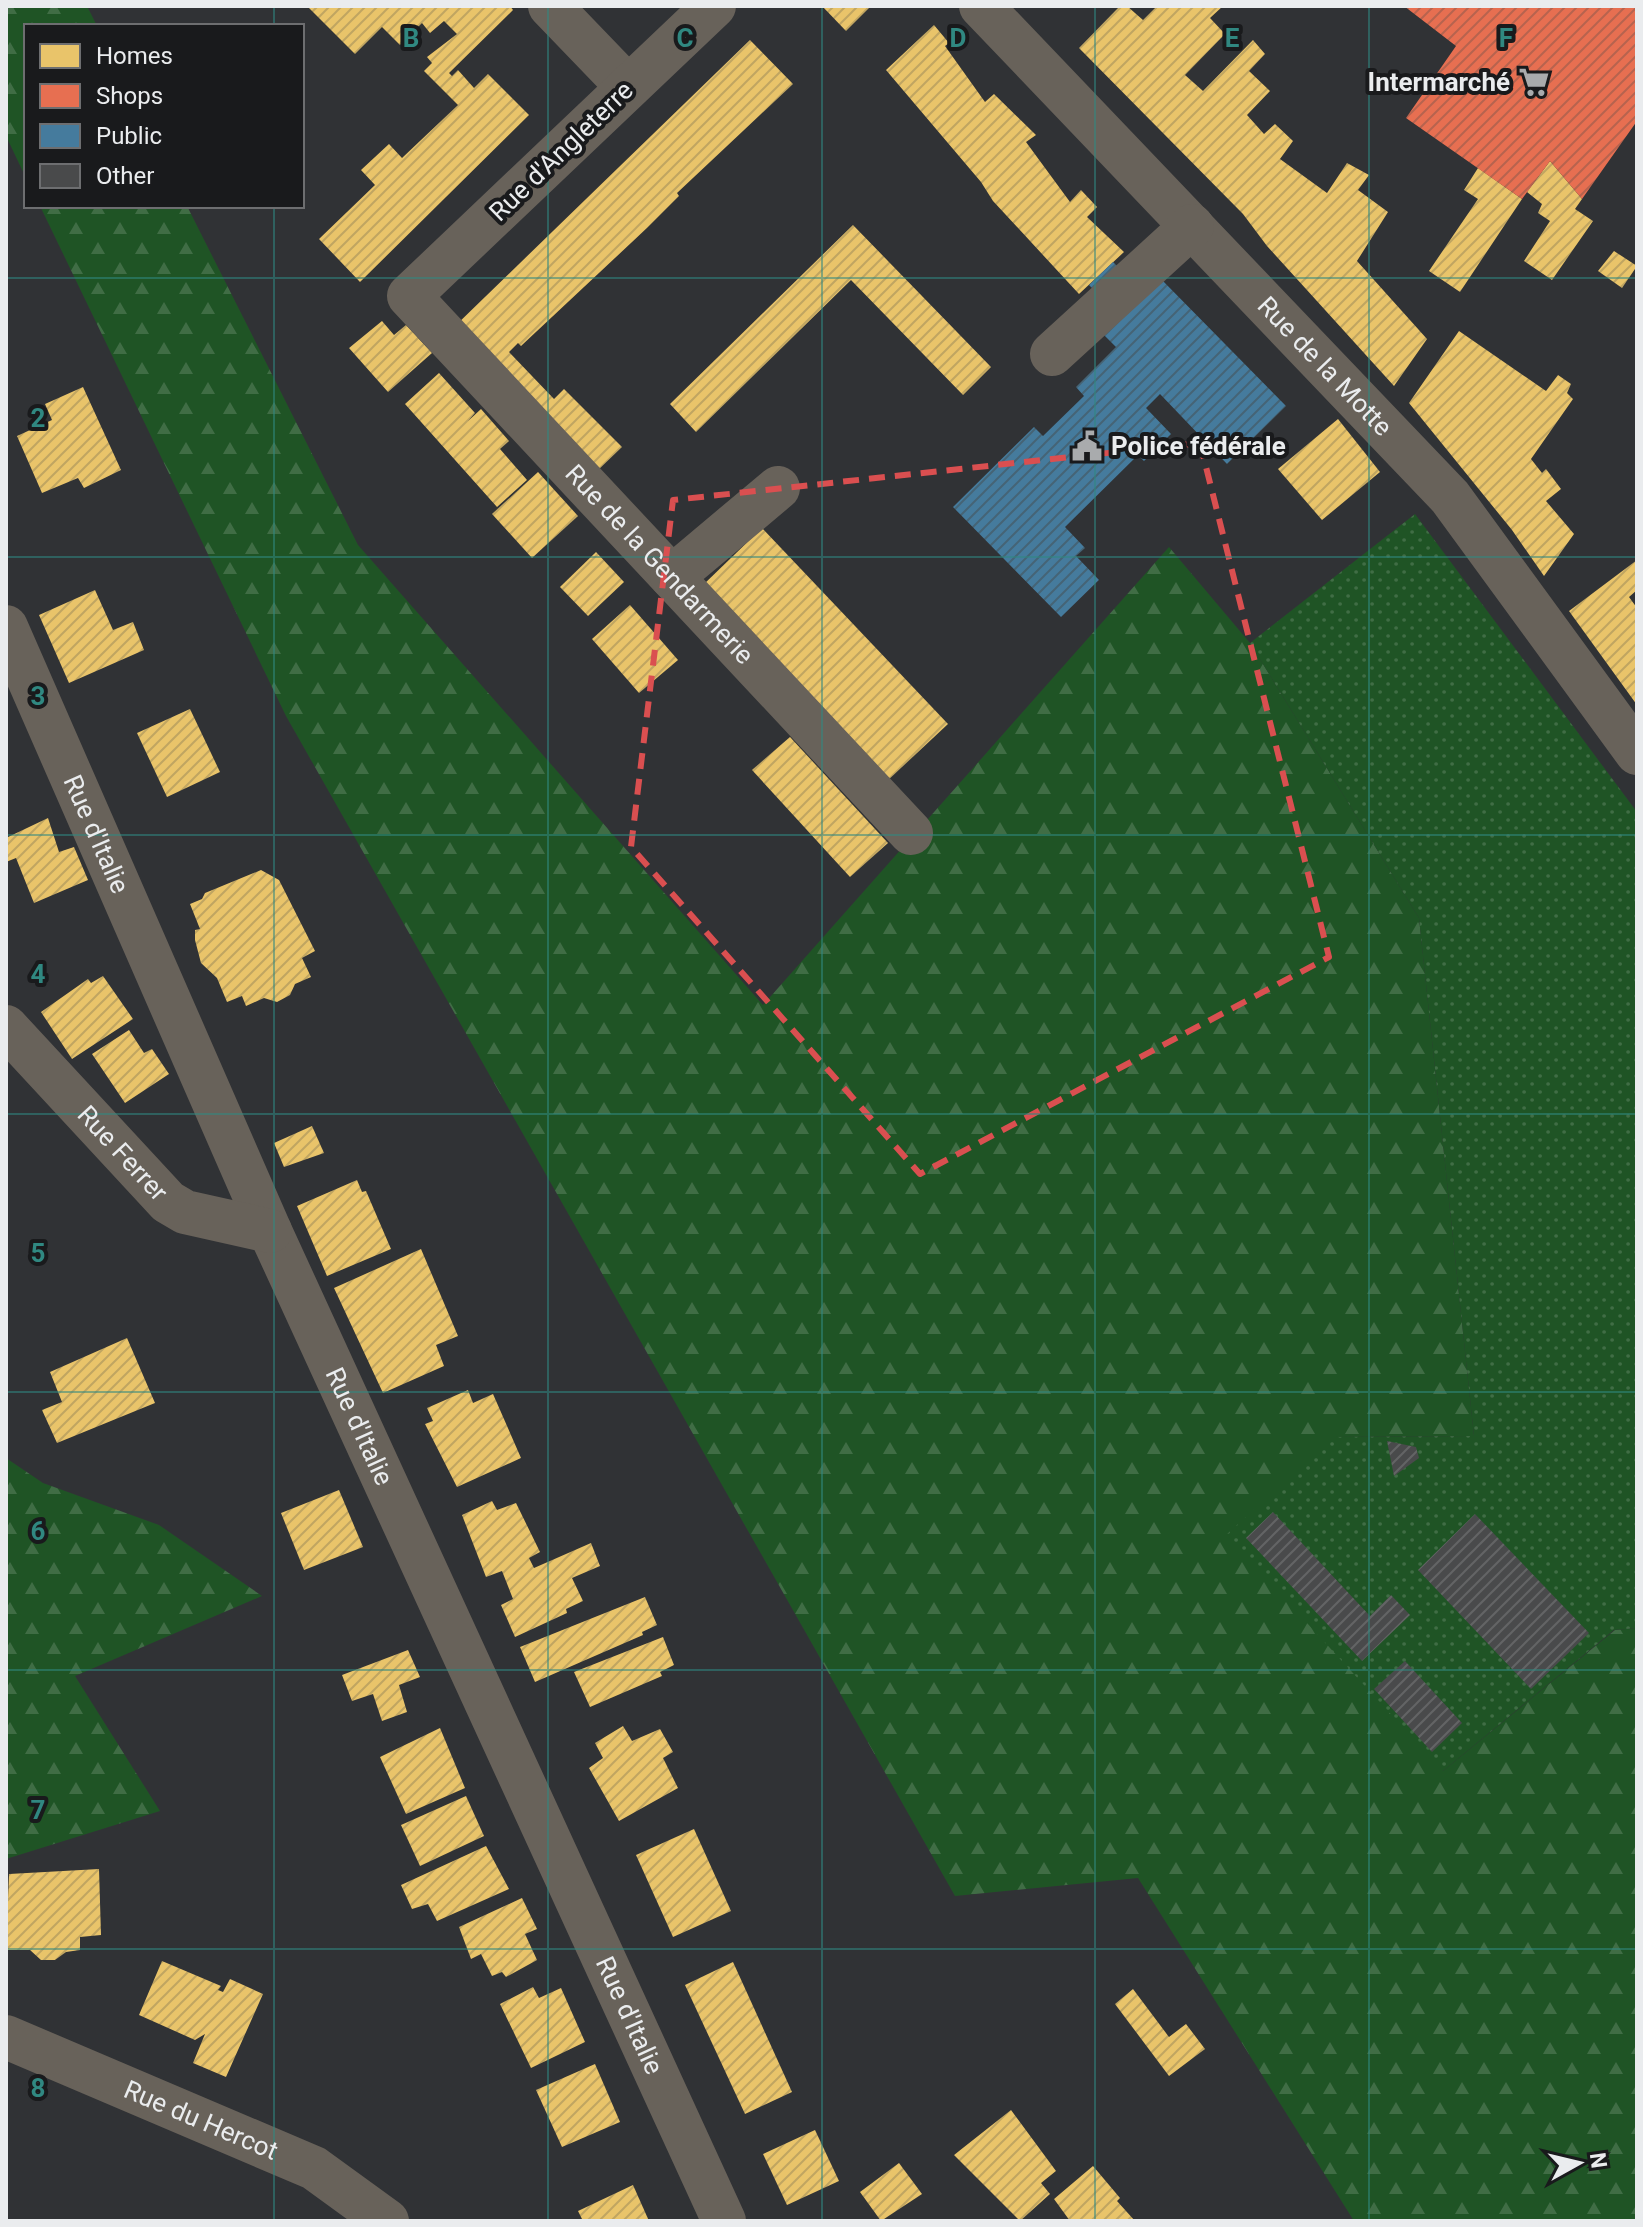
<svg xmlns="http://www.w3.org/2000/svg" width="1643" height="2227" font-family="Roboto,sans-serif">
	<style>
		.forest { fill: url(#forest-firs) }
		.park { fill: url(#park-dots) }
		.homes { fill: url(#homes-hatch) }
		.shops { fill: url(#shops-hatch) }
		.public { fill: url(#public-hatch) }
		.building { fill: url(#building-hatch) }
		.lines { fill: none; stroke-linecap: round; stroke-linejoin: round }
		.minor { stroke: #68625a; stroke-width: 44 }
		.marked { fill: none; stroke: #da4f50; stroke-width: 6; stroke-dasharray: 16 10; stroke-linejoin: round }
		.grid { fill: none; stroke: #308881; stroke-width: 2; stroke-opacity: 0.55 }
		.labels { text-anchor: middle; stroke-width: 8; stroke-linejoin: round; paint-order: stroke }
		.poi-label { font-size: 26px; font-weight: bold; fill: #eaecee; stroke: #191a1c; text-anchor: end }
		.street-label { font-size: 26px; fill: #eaecee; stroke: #191a1c }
		.grid-label { font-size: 26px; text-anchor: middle; font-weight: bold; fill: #308881; stroke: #191a1c; stroke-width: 8; stroke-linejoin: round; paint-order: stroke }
	</style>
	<defs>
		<pattern id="forest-firs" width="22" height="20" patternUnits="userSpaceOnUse" patternTransform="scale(2)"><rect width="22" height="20" fill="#1f5425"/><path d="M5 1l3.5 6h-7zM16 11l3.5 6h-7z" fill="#406d45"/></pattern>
		<pattern id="park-dots" width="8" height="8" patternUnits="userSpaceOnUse" patternTransform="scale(2)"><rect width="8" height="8" fill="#1f5425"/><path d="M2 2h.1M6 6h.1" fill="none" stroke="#406d45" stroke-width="1.8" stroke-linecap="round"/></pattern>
		<pattern id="homes-hatch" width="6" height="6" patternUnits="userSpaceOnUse" patternTransform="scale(2)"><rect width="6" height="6" fill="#e9c46a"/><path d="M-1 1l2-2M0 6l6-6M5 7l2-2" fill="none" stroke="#c0a561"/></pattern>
		<pattern id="shops-hatch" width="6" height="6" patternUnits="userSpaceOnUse" patternTransform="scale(2)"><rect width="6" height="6" fill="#e76f51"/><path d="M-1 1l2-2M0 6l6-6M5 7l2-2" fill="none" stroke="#b7634e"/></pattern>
		<pattern id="public-hatch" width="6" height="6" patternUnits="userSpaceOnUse" patternTransform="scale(2)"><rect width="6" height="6" fill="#457b9d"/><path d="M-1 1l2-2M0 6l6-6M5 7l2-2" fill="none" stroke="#456476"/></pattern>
		<pattern id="building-hatch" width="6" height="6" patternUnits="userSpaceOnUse" patternTransform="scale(2)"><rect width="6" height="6" fill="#494a4b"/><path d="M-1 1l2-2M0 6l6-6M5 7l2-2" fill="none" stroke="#636465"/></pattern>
	</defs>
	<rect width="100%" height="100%" fill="#303235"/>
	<g class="forest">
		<polygon points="6,6 87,6 97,26 26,26 26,178 6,136"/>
		<polygon points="40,206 187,206 358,545 763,1005 1169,547 1250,643 1419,918 1474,1436 1334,1437 1443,1771 1615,1630 1637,1628 1637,2221 1354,2221 1138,1878 955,1896 286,716"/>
		<polygon points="6,1458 43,1483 159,1525 262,1596 75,1676 160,1811 6,1859"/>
	</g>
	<polygon class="park" points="1415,514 1637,812 1637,1628 1614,1630 1443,1771 1226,1535 1334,1437 1474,1436 1419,918 1250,643"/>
	<g class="homes">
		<polygon points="307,6 510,6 513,10 449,73 452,76 458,70 474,88 488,74 529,115 360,282 319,239 375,185 361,170 389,144 402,158 458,105 424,71 432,63 427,57 457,34 444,21 430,33 422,23 400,45 382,27 355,54"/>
		<polygon points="822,6 871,6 846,31"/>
		<polygon points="1120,6 1127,6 1143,20 1157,6 1223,6 1210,18 1225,34 1185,75 1203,91 1253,40 1265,54 1249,71 1270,91 1247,115 1264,134 1275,124 1293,141 1280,159 1327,193 1347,163 1369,175 1358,190 1388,212 1357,261 1427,339 1394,386 1267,246 1243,214 1079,48"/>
		<polygon points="934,25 949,43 945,46 985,102 994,94 1036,135 1026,142 1070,202 1081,190 1097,207 1087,217 1124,252 1079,294 993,201 981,182 886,70"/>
		<polygon points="750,40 793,84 677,193 679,196 647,228 521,346 518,343 509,352 554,399 564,389 622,447 596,472 454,327"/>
		<polygon points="1550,161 1582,199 1575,209 1593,221 1552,280 1524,261 1550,221 1538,213 1542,204 1527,192"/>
		<polygon points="1478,168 1522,199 1460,292 1429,271 1478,199 1464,190"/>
		<polygon points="853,225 991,367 963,395 851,280 696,432 670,404"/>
		<polygon points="1614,251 1637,266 1622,288 1598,271"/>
		<polygon points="382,321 394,335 406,325 432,353 388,392 349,348"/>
		<polygon points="1459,331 1546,391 1558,375 1571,384 1567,393 1573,399 1531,459 1542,473 1546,469 1561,489 1546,501 1574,534 1544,576 1512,530 1409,403"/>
		<polygon points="439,373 475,413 468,421 481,409 509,441 500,449 527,480 497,507 405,404"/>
		<polygon points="83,387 121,470 84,488 78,478 42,493 17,436 52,420 45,404"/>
		<polygon points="1338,419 1380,472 1322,520 1278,469"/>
		<polygon points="538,472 578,516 532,558 492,514"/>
		<polygon points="762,528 948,724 886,782 702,586"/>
		<polygon points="596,552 624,582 588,616 560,587"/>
		<polygon points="1637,560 1637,590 1629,597 1637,608 1637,705 1569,611"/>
		<polygon points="95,590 113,630 133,622 144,650 69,683 39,615"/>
		<polygon points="630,605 678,660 639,693 592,639"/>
		<polygon points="190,709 220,772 167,797 137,733"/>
		<polygon points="790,737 888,843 850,877 752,770"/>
		<polygon points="48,818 59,852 74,847 88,880 34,903 16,858 6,862 6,838"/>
		<polygon points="261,870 279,880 315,951 302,958 311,977 295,984 290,995 277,1002 264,998 246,1006 242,996 227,1002 217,978 201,963 195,940 195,930 200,929 190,904 202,899 205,893"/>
		<polygon points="103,976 133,1019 72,1059 41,1012 88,979 91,983"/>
		<polygon points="129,1030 144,1053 152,1049 169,1074 125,1103 92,1054"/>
		<polygon points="312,1126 324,1153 284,1167 274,1143"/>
		<polygon points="357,1180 362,1192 366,1191 391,1249 327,1276 297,1206"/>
		<polygon points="421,1249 458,1336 436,1345 444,1366 383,1393 334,1288"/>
		<polygon points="127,1338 155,1403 57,1443 42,1410 62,1402 50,1372"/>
		<polygon points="468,1390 473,1403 493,1394 521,1458 457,1487 425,1424 433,1421 427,1408"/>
		<polygon points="339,1490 363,1547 304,1570 281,1513"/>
		<polygon points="492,1501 497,1510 516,1503 540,1552 529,1558 534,1568 591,1543 600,1566 572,1578 583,1601 566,1609 567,1613 515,1637 501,1605 513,1599 502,1571 486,1577 462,1515"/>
		<polygon points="645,1597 657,1625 642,1632 643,1635 535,1682 520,1647"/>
		<polygon points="663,1637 674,1665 660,1672 662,1676 590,1707 574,1672"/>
		<polygon points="408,1650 420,1677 399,1685 407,1712 382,1721 373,1694 352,1701 342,1675"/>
		<polygon points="623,1726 632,1741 660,1729 673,1752 663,1758 678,1788 619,1821 589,1768 603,1758 595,1743"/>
		<polygon points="440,1728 465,1788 406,1814 380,1757"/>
		<polygon points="466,1796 484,1836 420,1866 401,1825"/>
		<polygon points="694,1829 731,1911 673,1937 636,1855"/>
		<polygon points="486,1846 509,1889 437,1921 428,1904 412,1909 401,1885"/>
		<polygon points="99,1869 101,1935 80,1937 80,1950 66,1952 55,1960 41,1960 30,1950 6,1950 9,1874"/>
		<polygon points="522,1898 537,1929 525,1934 537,1960 506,1977 502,1972 492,1976 481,1954 471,1959 459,1927"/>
		<polygon points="162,1961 221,1986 218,1990 223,1992 230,1979 263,1994 226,2077 193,2063 205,2034 195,2040 139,2015"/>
		<polygon points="733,1962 792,2092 745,2114 685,1985"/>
		<polygon points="533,1987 539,1998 561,1988 585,2042 531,2068 500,2004"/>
		<polygon points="1133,1989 1169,2037 1186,2024 1205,2049 1169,2076 1115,2004"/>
		<polygon points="595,2064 620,2122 562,2147 536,2090"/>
		<polygon points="1011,2110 1056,2171 1041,2183 1050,2194 1020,2221 954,2155"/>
		<polygon points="815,2130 839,2181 787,2205 763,2154"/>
		<polygon points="899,2163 922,2194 881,2221 860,2192"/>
		<polygon points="1093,2166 1120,2198 1117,2201 1135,2221 1070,2221 1054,2199"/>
		<polygon points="633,2185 649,2221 583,2221 578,2211"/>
	</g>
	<polygon class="shops" points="1404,6 1637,6 1637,121 1582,199 1550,161 1522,199 1406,118 1456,46"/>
	<polygon class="public" points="1113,262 1145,294 1161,279 1286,406 1227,464 1160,394 1146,408 1171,434 1144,461 1138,455 1065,527 1085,548 1076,556 1099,580 1061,617 953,507 1034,427 1043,436 1084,396 1076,387 1116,347 1103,334 1120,317 1089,285"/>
	<g class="building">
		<polygon points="1387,1441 1416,1447 1419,1458 1394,1476"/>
		<polygon points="1273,1512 1370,1616 1391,1595 1410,1615 1362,1661 1246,1538"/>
		<polygon points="1475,1514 1589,1633 1531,1689 1418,1570"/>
		<polygon points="1405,1661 1462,1723 1432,1752 1374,1689"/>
	</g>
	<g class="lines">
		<g class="minor">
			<polyline points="550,6 628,87"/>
			<path id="s1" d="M714 6 409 296 911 833"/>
			<path id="s2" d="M981 6 1450 497 1637 753"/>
			<polyline points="1052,354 1192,226"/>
			<polyline points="672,577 778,488"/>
			<path id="s3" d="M6 627 270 1231 724 2221"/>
			<path id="s4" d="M6 1027 168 1202 185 1212 270 1231"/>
			<path id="s5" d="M6 2037 314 2168 387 2221"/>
		</g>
	</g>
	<path class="marked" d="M1200 443 1329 957 920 1174 631 847 673 500Z"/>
	<path class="grid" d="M274 6V26M548 6V2221M822 6V2221M1095 6V2221M1369 6V2221M274 206V2221M6 278H1637M6 557H1637M6 835H1637M6 1114H1637M6 1392H1637M6 1670H1637M6 1949H1637"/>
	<defs>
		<g id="supermarket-bare" transform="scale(2.4)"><path d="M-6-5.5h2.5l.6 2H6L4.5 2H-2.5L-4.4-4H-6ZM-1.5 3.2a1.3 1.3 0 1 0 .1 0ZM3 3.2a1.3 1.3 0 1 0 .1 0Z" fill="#a9abad" stroke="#191a1c" stroke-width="2.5" paint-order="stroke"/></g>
		<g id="civic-bare" transform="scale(2.4)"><path d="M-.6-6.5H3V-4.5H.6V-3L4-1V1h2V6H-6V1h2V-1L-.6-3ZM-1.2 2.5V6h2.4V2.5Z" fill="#a9abad" stroke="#191a1c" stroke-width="2.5" paint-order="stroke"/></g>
	</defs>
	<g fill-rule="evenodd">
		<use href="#supermarket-bare" x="1534" y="82"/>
		<use href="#civic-bare" x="1087" y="446"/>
	</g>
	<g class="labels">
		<g class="poi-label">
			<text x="1510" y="91">Intermarché</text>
			<text x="1111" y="455" text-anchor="start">Police fédérale</text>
		</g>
		<g class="street-label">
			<text transform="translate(561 151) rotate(-44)" y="9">Rue d'Angleterre</text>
			<text dy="9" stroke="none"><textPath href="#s2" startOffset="498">Rue de la Motte</textPath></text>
			<text dy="9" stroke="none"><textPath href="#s1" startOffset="788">Rue de la Gendarmerie</textPath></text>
			<text dy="9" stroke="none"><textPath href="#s3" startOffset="226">Rue d'Italie</textPath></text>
			<text dy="9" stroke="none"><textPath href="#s4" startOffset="172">Rue Ferrer</textPath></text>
			<text dy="9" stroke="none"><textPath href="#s3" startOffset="874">Rue d'Italie</textPath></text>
			<text dy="9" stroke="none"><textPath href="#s3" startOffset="1522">Rue d'Italie</textPath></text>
			<text dy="9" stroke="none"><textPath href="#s5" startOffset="212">Rue du Hercot</textPath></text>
		</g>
	</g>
	<g class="grid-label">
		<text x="411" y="47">B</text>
		<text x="685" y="47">C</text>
		<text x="958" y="47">D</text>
		<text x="1232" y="47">E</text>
		<text x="1506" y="47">F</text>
		<text x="38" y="427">2</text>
		<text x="38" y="705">3</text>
		<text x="38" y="983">4</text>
		<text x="38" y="1262">5</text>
		<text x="38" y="1540">6</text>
		<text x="38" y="1819">7</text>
		<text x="38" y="2097">8</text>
	</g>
	<rect width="1643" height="2227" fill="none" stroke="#eaecee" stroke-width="16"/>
	<rect x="24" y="24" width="280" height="184" fill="#191a1c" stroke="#6d6e70" stroke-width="2"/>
	<rect x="40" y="44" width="40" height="24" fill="#e9c46a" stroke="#6d6e70" stroke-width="2"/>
	<text x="96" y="64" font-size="24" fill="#eaecee">Homes</text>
	<rect x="40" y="84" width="40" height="24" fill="#e76f51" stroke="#6d6e70" stroke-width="2"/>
	<text x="96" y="104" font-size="24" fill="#eaecee">Shops</text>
	<rect x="40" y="124" width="40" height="24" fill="#457b9d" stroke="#6d6e70" stroke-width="2"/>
	<text x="96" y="144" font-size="24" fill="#eaecee">Public</text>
	<rect x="40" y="164" width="40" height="24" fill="#494a4b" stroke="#6d6e70" stroke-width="2"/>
	<text x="96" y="184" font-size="24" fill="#eaecee">Other</text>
	<g transform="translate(1579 2163) rotate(82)" stroke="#191a1c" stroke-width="6" paint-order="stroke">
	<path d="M0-6L14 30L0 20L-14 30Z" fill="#eaecee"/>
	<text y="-12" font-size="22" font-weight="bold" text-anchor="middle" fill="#eaecee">N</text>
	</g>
</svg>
